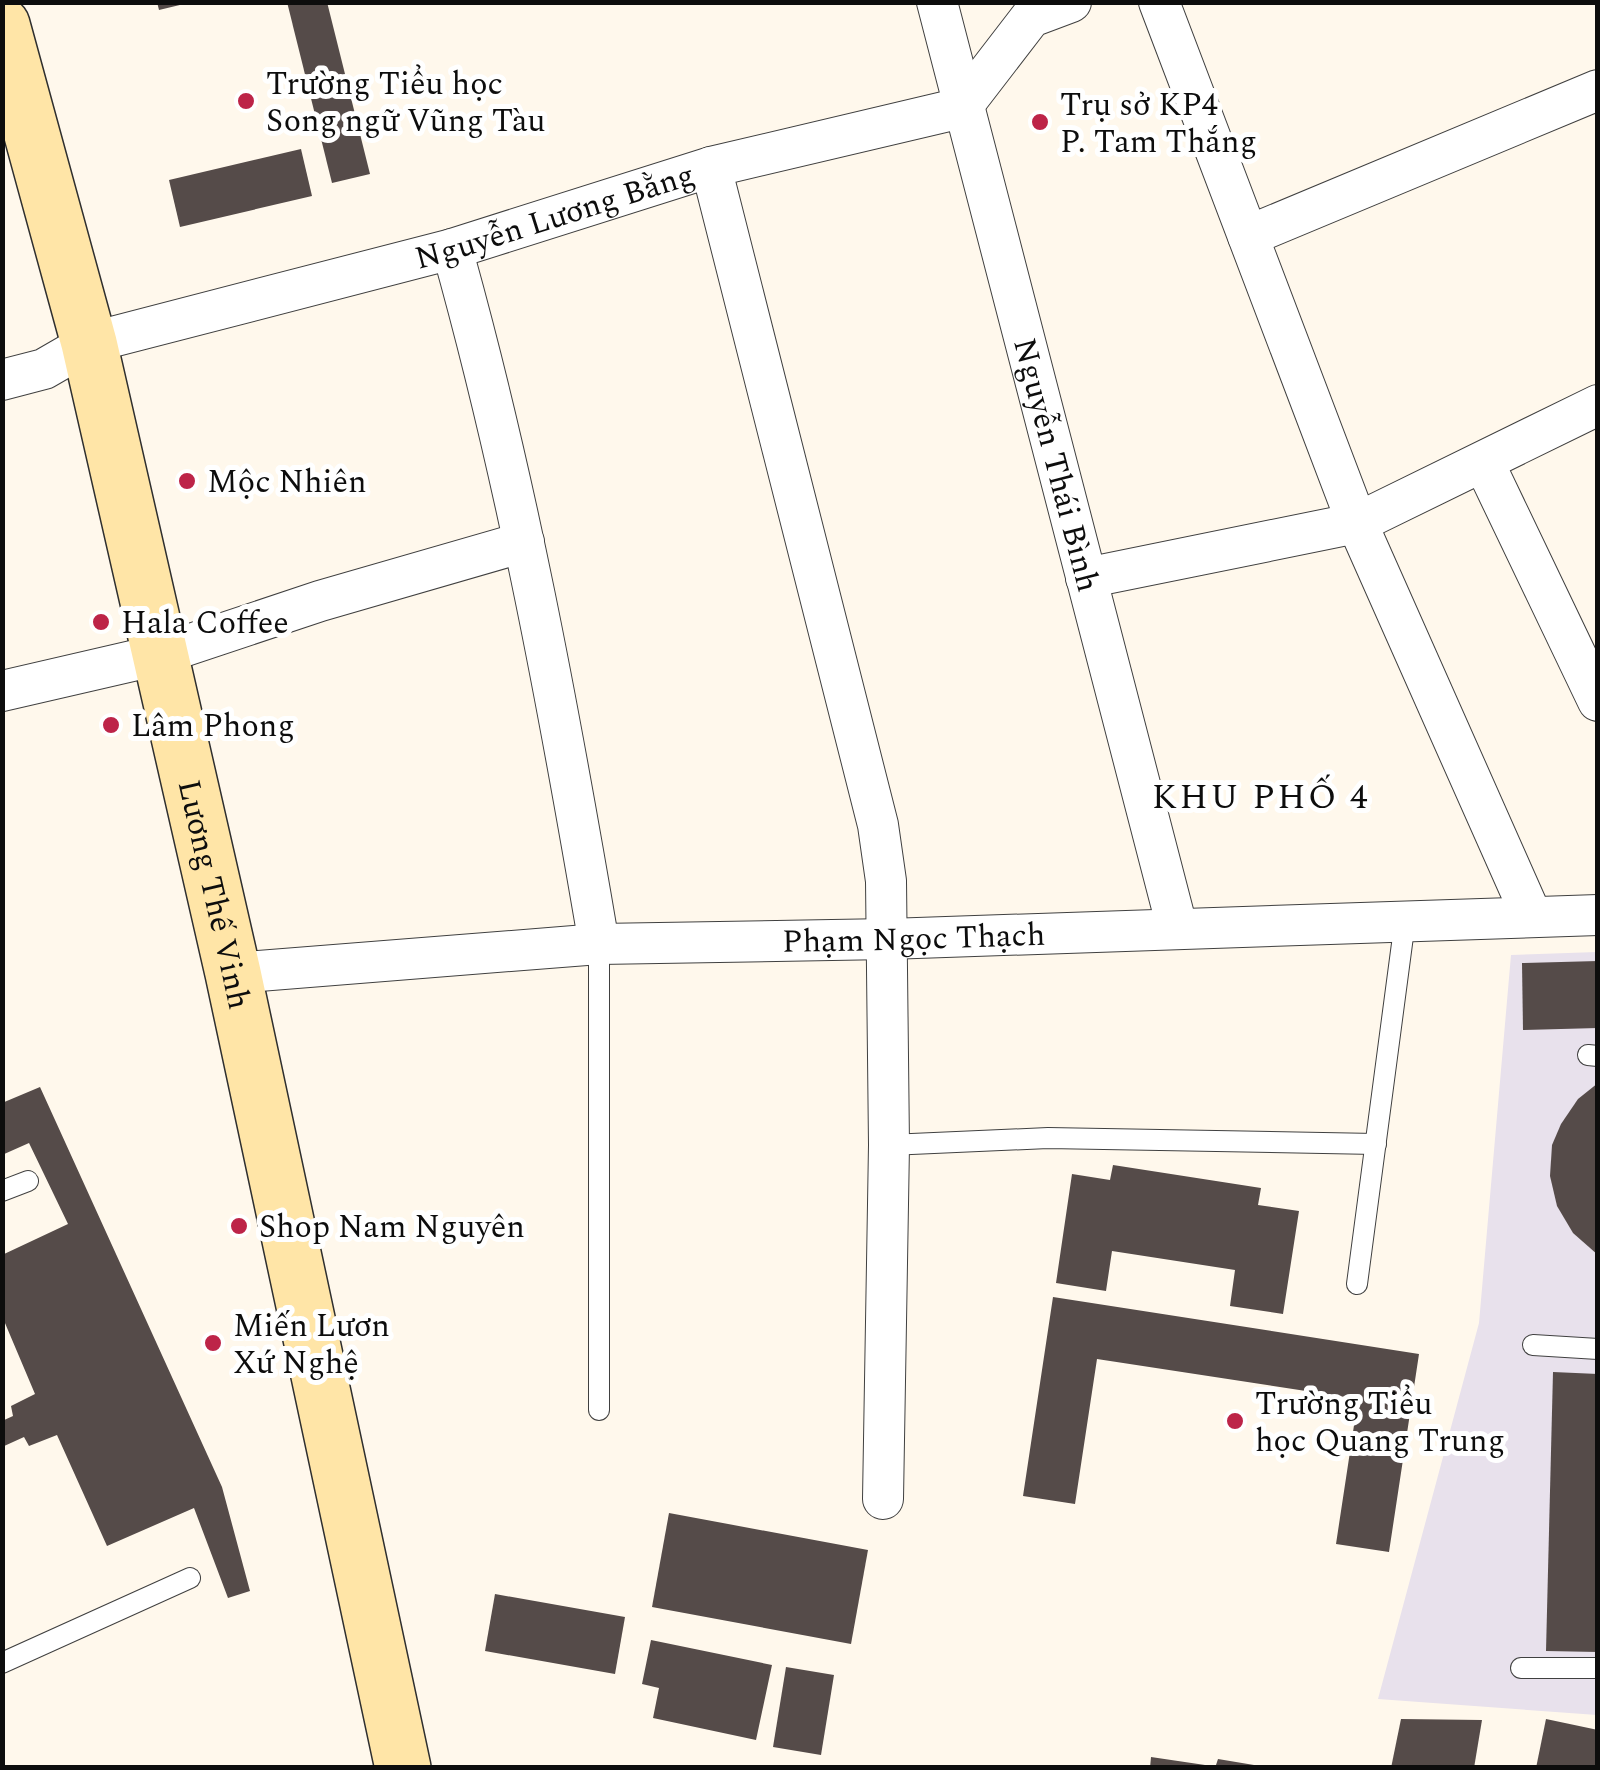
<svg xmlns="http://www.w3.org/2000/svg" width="1600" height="1770" font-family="Spectral,serif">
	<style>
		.industrial { fill: #e8e1ec }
		.building { fill: #554b49 }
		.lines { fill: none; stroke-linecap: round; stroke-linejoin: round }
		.lane-casing { stroke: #404040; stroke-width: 22 }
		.street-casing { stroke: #404040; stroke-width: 42 }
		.secondary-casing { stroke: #2f2f2f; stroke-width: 58 }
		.lane { stroke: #fff; stroke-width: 20 }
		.street { stroke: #fff; stroke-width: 40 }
		.secondary { stroke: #ffe5a7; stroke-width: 55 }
		.poi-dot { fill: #bd2448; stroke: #fff; stroke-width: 4 }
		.labels { text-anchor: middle; stroke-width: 10; stroke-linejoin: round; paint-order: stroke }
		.poi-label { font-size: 32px; fill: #0d0d0d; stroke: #fff; text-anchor: start }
		.street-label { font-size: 32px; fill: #0d0d0d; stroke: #fff }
		.neighbourhood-label { font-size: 35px; letter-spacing: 2.5px; fill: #0d0d0d; stroke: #fff }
	</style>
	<rect width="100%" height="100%" fill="#fff8ec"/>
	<polygon class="industrial" points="1597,952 1597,1715 1378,1699 1479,1323 1511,955"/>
	<g class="building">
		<polygon points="157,2 184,2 184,4 159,10"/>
		<polygon points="287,2 327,2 370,174 332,183"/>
		<polygon points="301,149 312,196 180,227 169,180"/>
		<polygon points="1598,961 1598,1028 1523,1030 1522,963"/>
		<polygon points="1598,1083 1598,1255 1573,1233 1557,1206 1550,1176 1552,1145 1561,1124 1578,1099"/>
		<polygon points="40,1087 222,1487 250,1591 228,1598 194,1508 107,1546 57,1435 29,1446 24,1437 2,1447 2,1421 13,1416 11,1406 35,1394 2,1316 2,1255 68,1224 29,1143 2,1155 2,1103"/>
		<polygon points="1113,1165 1261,1188 1258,1205 1299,1211 1283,1314 1230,1306 1235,1270 1112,1251 1106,1291 1056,1283 1072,1174 1110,1180"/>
		<polygon points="1053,1297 1419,1354 1389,1552 1336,1544 1358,1399 1097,1359 1075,1504 1023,1496"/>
		<polygon points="1553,1372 1598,1374 1598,1652 1546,1651"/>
		<polygon points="669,1513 868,1550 851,1644 652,1607"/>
		<polygon points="495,1594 625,1617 615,1674 485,1651"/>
		<polygon points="651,1640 772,1665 756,1740 653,1718 659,1688 642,1684"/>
		<polygon points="786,1667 834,1675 821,1755 773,1747"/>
		<polygon points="1401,1719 1482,1720 1474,1768 1391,1768"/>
		<polygon points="1546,1719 1598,1730 1598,1768 1536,1768"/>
		<polygon points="1151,1757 1205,1765 1205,1768 1150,1768"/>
		<polygon points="1218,1759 1254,1765 1254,1768 1215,1768"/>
	</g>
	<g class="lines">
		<g class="lane-casing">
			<g id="lane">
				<polyline points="599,944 599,1410"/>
				<polyline points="1588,1055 1598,1056"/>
				<polyline points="889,1145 1048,1138 1376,1144"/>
				<polyline points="2,1191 28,1181"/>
				<polyline points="1357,1284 1405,921"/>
				<polyline points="1533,1345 1598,1349"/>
				<polyline points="2,1663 190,1578"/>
				<polyline points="1521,1668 1598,1668"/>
			</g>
		</g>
		<g class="street-casing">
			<g id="street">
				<path id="s1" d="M937 2 1177 927"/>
				<polyline points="1159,2 1357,523 1532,917"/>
				<polyline points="711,167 878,825 886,881 889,1145 883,1499"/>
				<polyline points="1248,236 1598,90"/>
				<path d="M452 249C516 477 559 709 599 944"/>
				<path id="s2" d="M2 380 44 369 89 343 452 249 711 167 961 108 1031 17 1071 2"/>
				<polyline points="1484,463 1598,701"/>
				<polyline points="1086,578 1357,523 1598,405"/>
				<polyline points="2,691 158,655 320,601 524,542"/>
				<path id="s3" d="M233 973 599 944 888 939 1598 915"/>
			</g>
		</g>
		<g class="secondary-casing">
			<g id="secondary">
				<path id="s4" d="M2 25 89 343 233 973 403 1768"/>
			</g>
		</g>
		<use href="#lane" class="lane"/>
		<use href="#street" class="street"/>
		<use href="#secondary" class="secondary"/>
	</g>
	<g class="poi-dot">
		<circle cx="246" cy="101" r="10"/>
		<circle cx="1040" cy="122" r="10"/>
		<circle cx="187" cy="481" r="10"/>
		<circle cx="101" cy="622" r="10"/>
		<circle cx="111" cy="725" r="10"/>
		<circle cx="239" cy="1226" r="10"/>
		<circle cx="213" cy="1343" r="10"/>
		<circle cx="1235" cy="1421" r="10"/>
	</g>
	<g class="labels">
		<g class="poi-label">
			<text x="266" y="94">Trường Tiểu học<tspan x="266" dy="37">Song ngữ Vũng Tàu</tspan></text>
			<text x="1060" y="115">Trụ sở KP4<tspan x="1060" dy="37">P. Tam Thắng</tspan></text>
			<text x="207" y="492">Mộc Nhiên</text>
			<text x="121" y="633">Hala Coffee</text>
			<text x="131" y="736">Lâm Phong</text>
			<text x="259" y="1237">Shop Nam Nguyên</text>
			<text x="233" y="1336">Miến Lươn<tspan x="233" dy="37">Xứ Nghệ</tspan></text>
			<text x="1255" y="1414">Trường Tiểu<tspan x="1255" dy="37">học Quang Trung</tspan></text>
		</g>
		<g class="street-label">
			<text dy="11" stroke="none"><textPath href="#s2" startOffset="578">Nguyễn Lương Bằng</textPath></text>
			<text dy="11" stroke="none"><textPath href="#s1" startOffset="478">Nguyễn Thái Bình</textPath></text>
			<text dy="11" stroke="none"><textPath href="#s4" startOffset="895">Lương Thế Vinh</textPath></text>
			<text dy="11" stroke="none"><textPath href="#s3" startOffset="682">Phạm Ngọc Thạch</textPath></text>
		</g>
		<g class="neighbourhood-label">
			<text x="1261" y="808">KHU PHỐ 4</text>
		</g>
	</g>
	<rect width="1600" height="1770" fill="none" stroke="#0d0d0d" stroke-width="10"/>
</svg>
